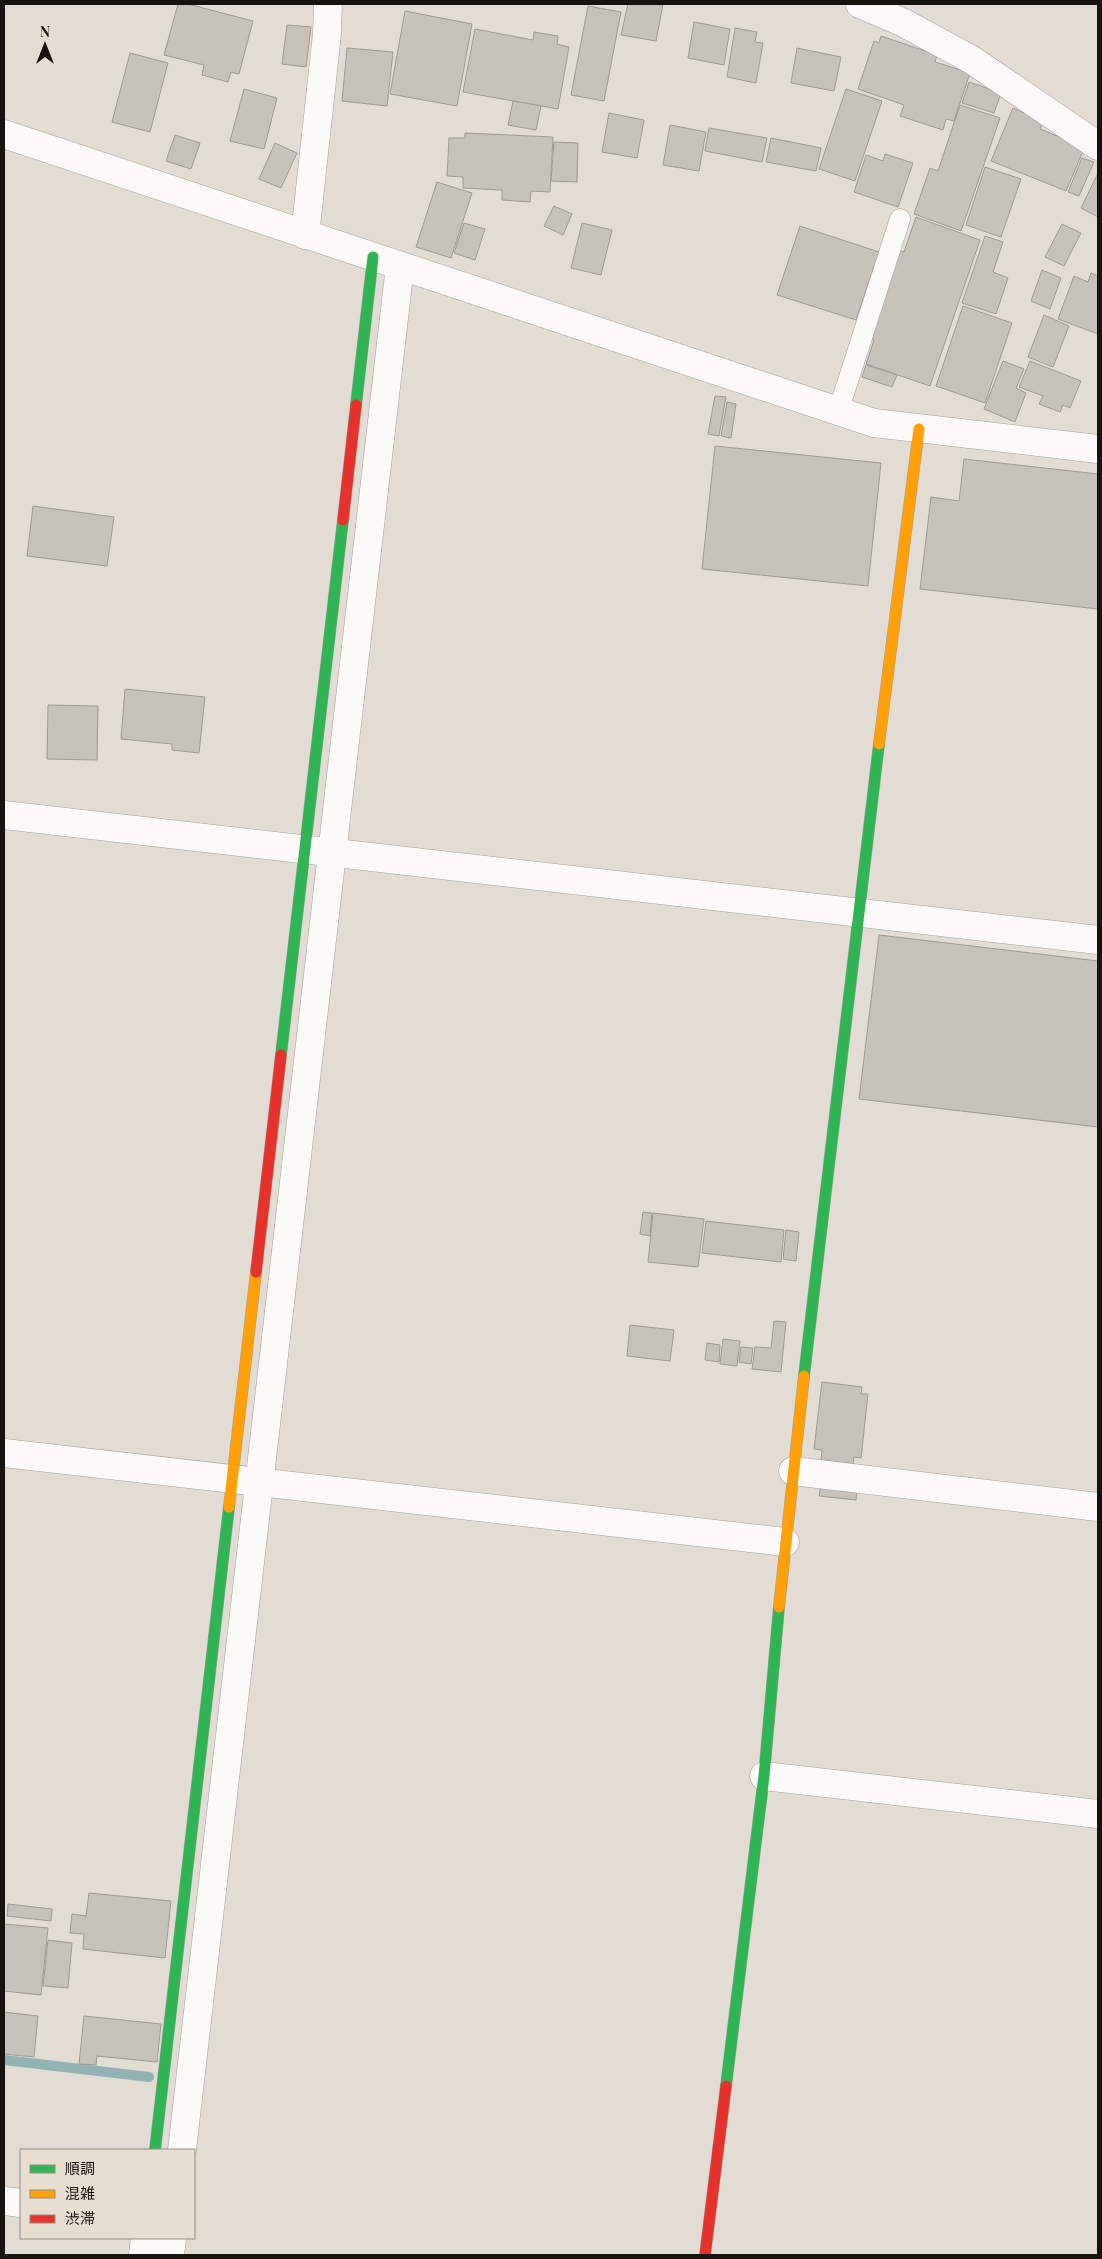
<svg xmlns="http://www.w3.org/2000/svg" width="1102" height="2259" font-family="'Playfair Display','Noto Sans JP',serif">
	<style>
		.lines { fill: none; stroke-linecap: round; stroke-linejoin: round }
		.stream { stroke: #92b3b3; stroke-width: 10 }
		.building { fill: #c6c1bb; stroke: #9e9994 }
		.lane-casing { stroke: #a7a29d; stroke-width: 21 }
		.street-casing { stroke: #a7a29d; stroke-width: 29 }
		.fast-casing { stroke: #a7a29d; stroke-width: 12 }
		.slow-casing { stroke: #a7a29d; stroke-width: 12 }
		.jam-casing { stroke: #a7a29d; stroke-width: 12 }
		.lane { stroke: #fbfaf9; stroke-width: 20 }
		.street { stroke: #fbfaf9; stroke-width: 28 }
		.fast { stroke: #30b455; stroke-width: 11 }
		.slow { stroke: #ff9f0a; stroke-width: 11 }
		.jam { stroke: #e5322d; stroke-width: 11 }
	</style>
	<rect width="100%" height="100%" fill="#e2dcd5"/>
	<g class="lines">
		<polyline class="stream" points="4,2060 149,2077"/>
	</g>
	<g class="building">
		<polygon points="178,4 188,4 253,21 239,74 231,72 228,82 202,75 204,65 164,55"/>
		<polygon points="628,4 663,4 656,41 621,35"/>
		<polygon points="588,6 621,12 604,101 571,95"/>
		<polygon points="405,11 472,24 457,106 390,94"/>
		<polygon points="694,22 730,29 724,65 688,58"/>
		<polygon points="287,25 311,27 306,67 282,64"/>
		<polygon points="735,28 757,32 755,42 763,43 756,83 727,77"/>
		<polygon points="475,29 533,40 534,32 558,36 557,44 569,47 558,109 463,92"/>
		<polygon points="881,36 937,55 935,62 970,73 954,121 946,119 943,130 900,116 904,105 858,89 874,41 879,43"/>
		<polygon points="347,48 393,52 387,106 342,101"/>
		<polygon points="797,48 841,57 834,91 791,83"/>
		<polygon points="130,53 168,63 150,132 112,122"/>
		<polygon points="969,82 1001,93 994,113 962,103"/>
		<polygon points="244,89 277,98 264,149 230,141"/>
		<polygon points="846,89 882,101 855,181 819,169"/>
		<polygon points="513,101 541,106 536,130 508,125"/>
		<polygon points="960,105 1000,118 961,231 914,214 930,168 938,171"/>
		<polygon points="1013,108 1043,121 1040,129 1085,147 1066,191 991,161"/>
		<polygon points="609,113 644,120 637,158 602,152"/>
		<polygon points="670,125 706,132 699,171 663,165"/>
		<polygon points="709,128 767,138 762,162 705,151"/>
		<polygon points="465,133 553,137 550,192 531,191 530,202 502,200 502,190 463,188 463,177 447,176 449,138 465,138"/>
		<polygon points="175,135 200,143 191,169 166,161"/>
		<polygon points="771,138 821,148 816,171 766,162"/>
		<polygon points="554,142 578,143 577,182 551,181"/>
		<polygon points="275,143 297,153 281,188 259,179"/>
		<polygon points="885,154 913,163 898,207 854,192 866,155 883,161"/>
		<polygon points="1082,158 1094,162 1079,196 1068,192"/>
		<polygon points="985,167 1021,179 1001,237 966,225"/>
		<polygon points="1098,173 1098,217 1081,208"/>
		<polygon points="437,182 472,193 451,258 416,247"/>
		<polygon points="554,206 572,214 563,235 544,226"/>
		<polygon points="916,217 980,240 930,386 866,364 874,340 868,338 898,250 904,252"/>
		<polygon points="464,223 485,229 475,260 454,253"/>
		<polygon points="582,223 612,230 601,275 571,268"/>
		<polygon points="1062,224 1081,233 1064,266 1045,257"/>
		<polygon points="800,226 879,252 856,320 777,295"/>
		<polygon points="985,236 1003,242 993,272 1008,278 996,314 962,303"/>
		<polygon points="1042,270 1061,278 1050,309 1031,301"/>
		<polygon points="1091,273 1098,276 1098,334 1058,319 1074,276 1088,282"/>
		<polygon points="963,306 1012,323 985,403 936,386"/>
		<polygon points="1044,315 1069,326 1053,367 1028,357"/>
		<polygon points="1003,361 1024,369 1016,388 1026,393 1015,422 984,409"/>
		<polygon points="1030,361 1081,381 1070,408 1063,405 1060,412 1039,404 1043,396 1019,387"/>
		<polygon points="866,365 897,375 892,387 862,377"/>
		<polygon points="715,396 726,397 719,436 708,434"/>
		<polygon points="727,402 736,404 731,438 721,436"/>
		<polygon points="715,446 881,463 868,586 702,569"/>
		<polygon points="964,459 1098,474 1098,609 920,589 931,497 959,501"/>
		<polygon points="33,506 114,517 107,566 27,556"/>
		<polygon points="125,689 205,697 199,753 172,750 172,744 121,739"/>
		<polygon points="48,705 98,706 97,760 47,759"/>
		<polygon points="879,935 1098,961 1098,1127 859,1099"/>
		<polygon points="643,1212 652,1213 650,1236 640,1234"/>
		<polygon points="653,1213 704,1219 698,1267 648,1262"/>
		<polygon points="706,1221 784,1230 781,1262 702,1253"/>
		<polygon points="786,1230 799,1232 796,1261 783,1259"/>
		<polygon points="774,1321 786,1322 781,1372 752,1369 755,1347 771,1348"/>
		<polygon points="630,1325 674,1330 670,1361 627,1356"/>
		<polygon points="723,1339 740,1341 737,1366 720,1364"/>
		<polygon points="707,1343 720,1345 719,1362 705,1360"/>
		<polygon points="741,1347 753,1348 751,1364 739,1362"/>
		<polygon points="822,1382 862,1387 861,1394 868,1394 861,1458 854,1457 853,1464 821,1460 822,1450 814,1449"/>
		<polygon points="821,1485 857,1490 856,1500 819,1496"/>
		<polygon points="89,1893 171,1901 165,1958 83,1949 84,1934 70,1933 72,1914 86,1916"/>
		<polygon points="8,1904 52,1909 51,1921 7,1916"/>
		<polygon points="4,1924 48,1928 41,1995 4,1991"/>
		<polygon points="48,1940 72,1943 68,1988 43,1986"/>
		<polygon points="4,2012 38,2016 34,2057 4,2054"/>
		<polygon points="84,2016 161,2024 157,2062 97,2056 96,2065 79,2064"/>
	</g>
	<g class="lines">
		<g class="lane-casing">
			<polyline id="lane" points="838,412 900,219"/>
		</g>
		<g class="street-casing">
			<g id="street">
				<polyline points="860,4 904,23 972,60 1098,146"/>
				<polyline points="4,134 874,423 1098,449"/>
				<polyline points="305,235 327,34 328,4"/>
				<polyline points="4,815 1098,940"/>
				<polyline points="4,1453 785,1542"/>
				<polyline points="793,1471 1098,1507"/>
				<polyline points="764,1776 1098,1814"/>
				<polyline points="182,2150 400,266"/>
				<polyline points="4,2201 21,2203"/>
				<polyline points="143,2255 145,2238"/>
				<polyline points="170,2255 172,2238"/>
			</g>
		</g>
		<g class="fast-casing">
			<g id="fast">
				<polyline points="356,405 373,257"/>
				<polyline points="281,1055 343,520"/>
				<polyline points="804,1376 879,744"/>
				<polyline points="726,2086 764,1776 779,1607"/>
				<polyline points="155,2150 229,1507"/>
			</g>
		</g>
		<g class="slow-casing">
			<g id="slow">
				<polyline points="879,744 919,429"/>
				<polyline points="229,1507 256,1272"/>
				<polyline points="779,1607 804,1376"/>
			</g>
		</g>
		<g class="jam-casing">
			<g id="jam">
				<polyline points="343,520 356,405"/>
				<polyline points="256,1272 281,1055"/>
				<polyline points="705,2255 726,2086"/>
			</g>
		</g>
		<use href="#lane" class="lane"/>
		<use href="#street" class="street"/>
		<use href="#fast" class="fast"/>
		<use href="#slow" class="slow"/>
		<use href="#jam" class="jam"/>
	</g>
	<rect width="1102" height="2259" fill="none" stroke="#17130f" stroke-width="10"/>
	<rect x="20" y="2149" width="175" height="90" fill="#e7ddd0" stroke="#948c83"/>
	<rect x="30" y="2165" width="25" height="8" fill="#30b455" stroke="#948c83"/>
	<text x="65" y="2174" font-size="15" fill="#17130f">順調</text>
	<rect x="30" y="2190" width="25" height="8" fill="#ff9f0a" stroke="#948c83"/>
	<text x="65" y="2199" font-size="15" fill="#17130f">混雑</text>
	<rect x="30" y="2215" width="25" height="8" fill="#e5322d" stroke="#948c83"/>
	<text x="65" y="2224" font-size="15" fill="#17130f">渋滞</text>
	<g transform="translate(45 45)" stroke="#e7ddd0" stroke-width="4" paint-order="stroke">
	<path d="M0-4L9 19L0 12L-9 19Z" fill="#17130f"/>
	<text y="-8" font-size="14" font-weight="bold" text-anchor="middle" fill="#17130f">N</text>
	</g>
</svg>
